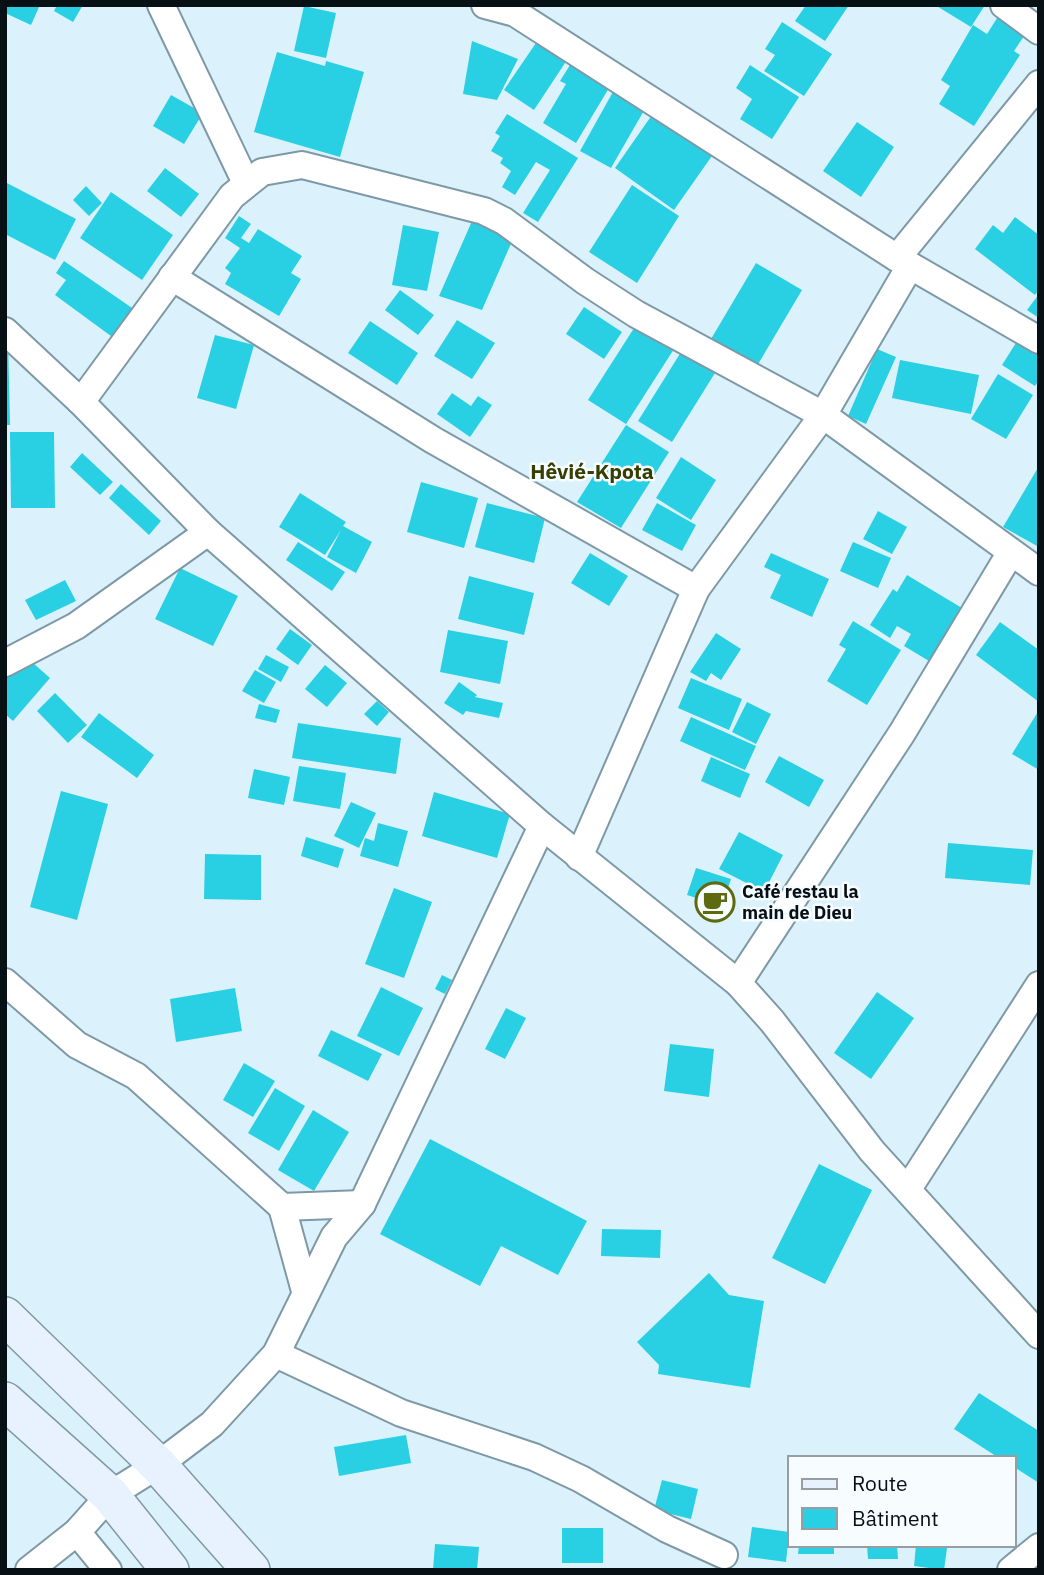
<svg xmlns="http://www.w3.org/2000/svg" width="1044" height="1575" font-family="'IBM Plex Sans',sans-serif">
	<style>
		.building { fill: #29cfe2 }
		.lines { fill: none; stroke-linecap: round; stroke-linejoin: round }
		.minor-casing { stroke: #7e99a6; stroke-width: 30 }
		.secondary-casing { stroke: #7e99a6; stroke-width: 40 }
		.minor { stroke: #fff; stroke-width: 26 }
		.secondary { stroke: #e8f2fe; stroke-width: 37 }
		.labels { text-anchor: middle; stroke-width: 5; stroke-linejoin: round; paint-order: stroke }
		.poi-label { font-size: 18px; font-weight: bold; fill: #071115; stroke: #f6fcff; text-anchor: start }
		.quarter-label { font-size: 21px; font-weight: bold; fill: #363e00; stroke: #f6fcff }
	</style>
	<rect width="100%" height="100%" fill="#dbf2fd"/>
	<g class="building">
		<polygon points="5,5 40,5 31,25 5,13"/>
		<polygon points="57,5 83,5 73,22 54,11"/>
		<polygon points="806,5 849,5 825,41 795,21"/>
		<polygon points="935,5 985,5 971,27"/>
		<polygon points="304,6 336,13 326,58 294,51"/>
		<polygon points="999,15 1026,33 1014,51 1020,55 974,126 939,104 950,86 941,80 973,25 987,34"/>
		<polygon points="782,22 832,54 804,96 764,71 775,55 765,49"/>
		<polygon points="538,40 567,60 534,110 504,90"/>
		<polygon points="472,41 518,59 497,100 463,94"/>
		<polygon points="277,52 325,66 326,61 364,72 340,157 254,132"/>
		<polygon points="570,65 609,88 576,143 543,123 566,84 560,81"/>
		<polygon points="750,65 799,97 772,139 740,119 752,99 736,88"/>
		<polygon points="614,90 646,107 611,168 580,151"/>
		<polygon points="171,95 203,113 184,144 153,126"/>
		<polygon points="654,112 714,153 674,210 615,168"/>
		<polygon points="507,114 578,158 538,222 523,213 550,170 536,162 515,195 502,187 511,171 500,163 503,158 491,151 500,136 495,133"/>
		<polygon points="857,122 894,147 861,197 823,171"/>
		<polygon points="165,168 199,194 181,217 147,191"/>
		<polygon points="5,182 76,219 55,260 5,234"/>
		<polygon points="632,185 679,216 637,283 589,252"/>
		<polygon points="86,186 102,203 89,216 73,200"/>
		<polygon points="111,192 173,235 142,280 80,238"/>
		<polygon points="476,212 495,220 491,230 513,239 482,310 439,296"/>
		<polygon points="239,216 251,224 241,238 249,243 258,229 302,256 291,273 301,279 279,316 225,284 231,273 225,268 240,248 225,238"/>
		<polygon points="1015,217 1039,235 1039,290 1035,295 975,249 993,225 1003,233"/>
		<polygon points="403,225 439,232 427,291 392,285"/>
		<polygon points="64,261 135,310 115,339 55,295 66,280 56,273"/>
		<polygon points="756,263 802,290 757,366 711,339"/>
		<polygon points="400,290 434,315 418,335 385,310"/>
		<polygon points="1039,294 1039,318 1027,310"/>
		<polygon points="584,307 622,332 604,359 566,334"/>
		<polygon points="457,320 495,343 472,379 434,356"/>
		<polygon points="370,321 418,353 397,385 348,353"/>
		<polygon points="636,325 674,349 626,424 588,400"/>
		<polygon points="1023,332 1039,342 1039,380 1035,386 1002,365"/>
		<polygon points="215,335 254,345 236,409 197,398"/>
		<polygon points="5,339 8,339 10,425 5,425"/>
		<polygon points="877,349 896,357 866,424 848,416"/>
		<polygon points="681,352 715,373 672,442 638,421"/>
		<polygon points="900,360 979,375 971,414 892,398"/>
		<polygon points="998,374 1033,395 1006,439 971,419"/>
		<polygon points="452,393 471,406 478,396 492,405 470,437 437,414"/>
		<polygon points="626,425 669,452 621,528 577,502"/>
		<polygon points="10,432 54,432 55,508 11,508"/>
		<polygon points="82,453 113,482 100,495 70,467"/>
		<polygon points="681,457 716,480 691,520 656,498"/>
		<polygon points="1039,466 1039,547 1003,527"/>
		<polygon points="421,482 478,498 464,548 407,532"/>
		<polygon points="121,484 161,521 149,535 109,498"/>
		<polygon points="300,493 346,522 343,526 372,542 356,573 327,557 341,530 325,555 279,527"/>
		<polygon points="487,503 545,518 534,563 475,547"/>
		<polygon points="657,503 696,525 682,551 642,530"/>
		<polygon points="878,511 907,527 892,554 863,539"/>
		<polygon points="298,542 345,572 332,591 286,560"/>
		<polygon points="853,542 891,558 878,588 840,571"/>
		<polygon points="590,553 628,576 609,606 571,583"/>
		<polygon points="771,553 829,579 812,617 770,598 781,575 764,567"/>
		<polygon points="180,568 238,596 213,646 155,619"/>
		<polygon points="907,575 967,611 934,664 904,646 911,634 897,626 890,638 870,625 893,589 897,592"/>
		<polygon points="469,576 534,593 524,635 458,619"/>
		<polygon points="65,580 76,601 36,620 25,600"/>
		<polygon points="853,621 901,650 867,705 827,681 846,649 839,645"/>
		<polygon points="1000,622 1039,650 1039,702 976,655"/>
		<polygon points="290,629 312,645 298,665 276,649"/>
		<polygon points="448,630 508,641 500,684 440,672"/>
		<polygon points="716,633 741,649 721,680 711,673 706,681 690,672"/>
		<polygon points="24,655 50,678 13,721 5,714 5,677"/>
		<polygon points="266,655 289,667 281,682 258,669"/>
		<polygon points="325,665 347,683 327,707 305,689"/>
		<polygon points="255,670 276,682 264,703 242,691"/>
		<polygon points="691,678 742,699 729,730 678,708"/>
		<polygon points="459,682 477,695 475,697 503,703 499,718 466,711 463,715 444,703"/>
		<polygon points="55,693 87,725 68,743 37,711"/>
		<polygon points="377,701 389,712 377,726 364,714"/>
		<polygon points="747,702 771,714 756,744 732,732"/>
		<polygon points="259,704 280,710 276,723 255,718"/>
		<polygon points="1039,710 1039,770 1012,754"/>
		<polygon points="99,713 154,755 137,778 81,737"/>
		<polygon points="691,717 756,746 745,770 680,741"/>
		<polygon points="298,723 401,738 396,774 292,758"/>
		<polygon points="779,756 824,780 809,807 765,782"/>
		<polygon points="711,757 750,774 740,798 701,781"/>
		<polygon points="299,766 346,773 340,809 293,801"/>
		<polygon points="254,769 290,777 284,805 248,798"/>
		<polygon points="61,791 108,804 77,920 30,907"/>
		<polygon points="434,792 510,814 497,858 422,836"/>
		<polygon points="351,802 376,813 359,848 334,836"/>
		<polygon points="378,823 408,831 398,867 360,856 365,838 374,841"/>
		<polygon points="739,832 783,855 764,892 719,869"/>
		<polygon points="306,837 344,849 338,868 301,856"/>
		<polygon points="948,843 1033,850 1030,885 945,878"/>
		<polygon points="205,854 261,855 261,900 204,899"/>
		<polygon points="696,868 731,879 722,906 687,895"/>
		<polygon points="394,888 432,902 404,978 365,964"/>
		<polygon points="442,975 452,980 445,994 435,989"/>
		<polygon points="381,987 423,1008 399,1056 357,1036"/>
		<polygon points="235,988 242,1031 176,1042 170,999"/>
		<polygon points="877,992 914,1018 871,1079 834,1053"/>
		<polygon points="506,1008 526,1018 505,1059 485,1049"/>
		<polygon points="331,1030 382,1054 368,1081 318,1056"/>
		<polygon points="670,1044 714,1049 709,1097 664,1091"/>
		<polygon points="244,1063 275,1081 253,1117 223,1100"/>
		<polygon points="275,1088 305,1106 279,1151 248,1133"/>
		<polygon points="313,1110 349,1132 314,1191 278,1170"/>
		<polygon points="430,1139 587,1221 558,1275 501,1246 480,1286 380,1234"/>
		<polygon points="819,1164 872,1190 825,1284 772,1258"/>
		<polygon points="602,1229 661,1230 660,1258 601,1256"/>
		<polygon points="709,1273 729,1295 764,1301 750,1388 658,1374 659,1365 637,1342"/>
		<polygon points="979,1393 1039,1431 1039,1483 1014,1467 1014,1458 999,1458 954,1429"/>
		<polygon points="406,1435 411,1463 339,1476 334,1447"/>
		<polygon points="662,1480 698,1489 691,1519 654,1510"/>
		<polygon points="752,1527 789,1532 786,1562 748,1557"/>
		<rect x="562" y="1528" width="41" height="35"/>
		<polygon points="435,1544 479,1547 477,1570 433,1570"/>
		<polygon points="799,1545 834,1545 834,1554 798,1554"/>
		<polygon points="867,1545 897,1545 898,1559 868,1559"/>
		<polygon points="916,1545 947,1548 944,1570 914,1566"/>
	</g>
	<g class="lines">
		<g class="minor-casing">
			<g id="minor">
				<polyline points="161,5 246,183"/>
				<polyline points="485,5 515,13 897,258 1039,340"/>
				<polyline points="1004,5 1039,31"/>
				<polyline points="897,258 1039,84"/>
				<polyline points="172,277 433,440 696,589"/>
				<polyline points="5,331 81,402 208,532 542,826 738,983 772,1021 872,1151 1039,1335"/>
				<polyline points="81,402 232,196 262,172 302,165 484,211 504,221 585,281 636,314 823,415 1039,572"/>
				<polyline points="5,663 76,626 208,532"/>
				<polyline points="579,857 696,589 823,415 910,266"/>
				<polyline points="5,982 77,1045 136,1076 282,1207 362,1204"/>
				<polyline points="738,983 902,733 1011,552"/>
				<polyline points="908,1189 1039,985"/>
				<polyline points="282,1207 305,1291"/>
				<polyline points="276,1354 401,1413 534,1457 581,1479 667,1529 724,1555"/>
				<polyline points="77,1532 108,1570"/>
				<polyline points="29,1570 77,1532 110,1495 158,1465 212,1424 276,1354 334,1237 362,1204 542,826"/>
				<polyline points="1011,1570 1039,1547"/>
			</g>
		</g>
		<g class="secondary-casing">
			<g id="secondary">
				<polyline points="5,1316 158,1465 251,1570"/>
				<polyline points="5,1401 110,1495 170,1570"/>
			</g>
		</g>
		<use href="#minor" class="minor"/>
		<use href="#secondary" class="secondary"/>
	</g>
	<defs>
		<g id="cafe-ring" transform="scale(2.0125)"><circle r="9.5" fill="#f6fcff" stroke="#5e6a10" stroke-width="1.5"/><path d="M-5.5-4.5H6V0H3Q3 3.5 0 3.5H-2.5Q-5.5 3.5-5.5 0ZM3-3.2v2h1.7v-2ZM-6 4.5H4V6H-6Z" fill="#5e6a10"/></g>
	</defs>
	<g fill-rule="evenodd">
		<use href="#cafe-ring" x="715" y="902"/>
	</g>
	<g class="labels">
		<g class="poi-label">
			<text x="742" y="898">Café restau la<tspan x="742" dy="21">main de Dieu</tspan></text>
		</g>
		<g class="quarter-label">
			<text x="592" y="479">Hêvié-Kpota</text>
		</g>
	</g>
	<rect width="1044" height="1575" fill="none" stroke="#071115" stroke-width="14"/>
	<rect x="788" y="1456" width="228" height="91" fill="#f6fcff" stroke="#969ea1" stroke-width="2"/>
	<rect x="802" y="1479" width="35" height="10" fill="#e8f2fe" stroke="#969ea1" stroke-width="2"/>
	<text x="852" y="1491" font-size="21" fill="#071115">Route</text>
	<rect x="802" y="1508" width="35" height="21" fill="#29cfe2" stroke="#969ea1" stroke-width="2"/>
	<text x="852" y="1526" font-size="21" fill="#071115">Bâtiment</text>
</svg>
